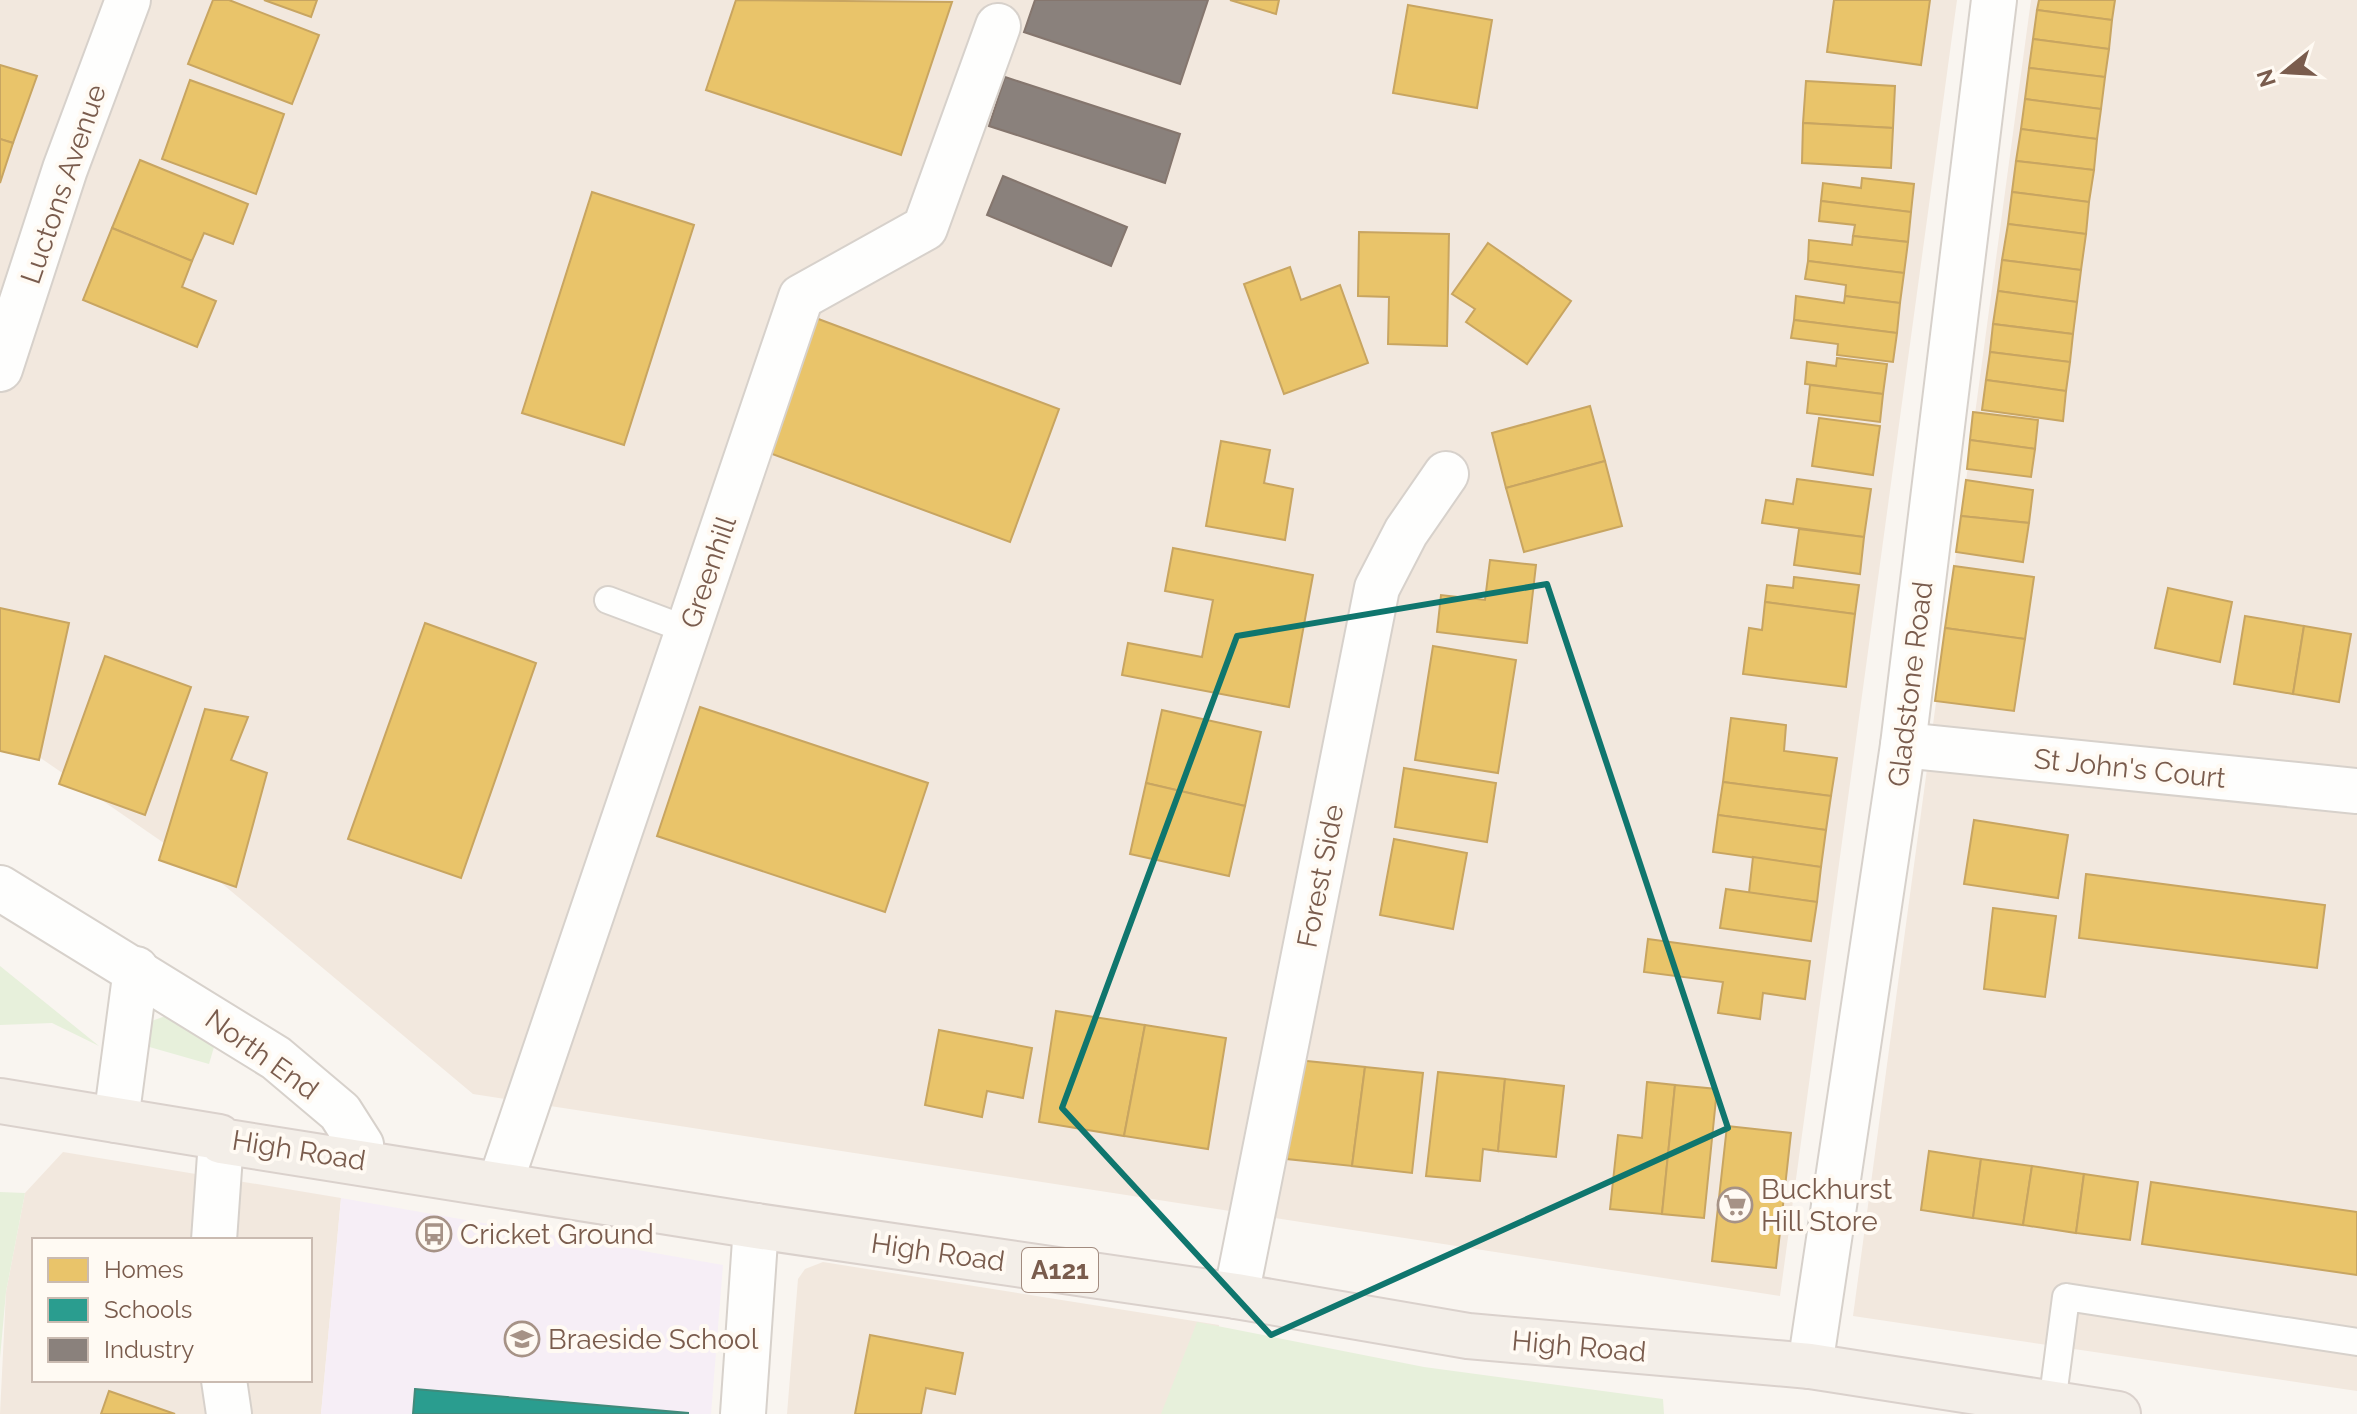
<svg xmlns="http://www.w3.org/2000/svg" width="2357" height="1414" font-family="Raleway,sans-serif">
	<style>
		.residential { fill: #f2e8de; fill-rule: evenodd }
		.education { fill: #f6eef6 }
		.green { fill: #e7f0db }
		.homes { fill: #e9c46a; stroke: #c8a561; stroke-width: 2 }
		.schools { fill: #2a9d8f; stroke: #428a7b; stroke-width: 2 }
		.industry { fill: #8a817c; stroke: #85766e; stroke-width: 2 }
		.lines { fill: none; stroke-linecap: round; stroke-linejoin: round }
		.service-casing { stroke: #d7d1cb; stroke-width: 30 }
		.minor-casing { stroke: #d7d1cb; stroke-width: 48 }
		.primary-casing { stroke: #dad1cc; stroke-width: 48 }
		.service { stroke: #fefefd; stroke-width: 26 }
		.minor { stroke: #fefefd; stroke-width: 44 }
		.primary { stroke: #f3eee8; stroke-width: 44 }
		.marked { fill: none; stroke: #0f766e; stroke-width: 6; stroke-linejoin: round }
		.labels { text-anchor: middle; stroke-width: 8; stroke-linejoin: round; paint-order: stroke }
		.shield { fill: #fffaf3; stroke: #a28b7f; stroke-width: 2 }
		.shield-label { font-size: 26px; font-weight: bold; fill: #7a5c4d }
		.street-label { font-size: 28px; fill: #7a5c4d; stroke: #fffaf3 }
		.poi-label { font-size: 28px; fill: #7a5c4d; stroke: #fffaf3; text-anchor: start }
	</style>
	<rect width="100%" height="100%" fill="#f9f5f0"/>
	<g class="residential">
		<polygon points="0,0 1957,0 1780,1296 473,1094 219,881 0,730"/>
		<polygon points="2031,0 2357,0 2357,1391 1853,1316"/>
		<path d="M63 1152 341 1198 321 1414H0L6 1292 25 1193ZM34 1240H310V1380H34Z"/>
		<polygon points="823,1262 1219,1325 1211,1414 787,1414 798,1279 805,1269"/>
	</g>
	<polygon class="education" points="341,1198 723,1265 711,1414 321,1414"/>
	<g class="green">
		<polygon points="0,966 99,1046 52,1023 0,1025"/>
		<polygon points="168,1015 214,1047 209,1064 139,1044 149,1022"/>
		<polygon points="0,1192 25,1193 6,1292 0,1358"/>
		<polygon points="1197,1322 1424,1367 1663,1399 1664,1414 1161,1414"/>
	</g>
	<g class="homes">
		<polygon points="213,0 229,0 319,35 292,104 188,64"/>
		<polygon points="264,0 317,0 311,17"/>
		<polygon points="736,0 952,2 901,155 706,90"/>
		<polygon points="1230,0 1279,0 1276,14"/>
		<polygon points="1834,0 1930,0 1921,65 1827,52"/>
		<polygon points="2039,0 2115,0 2112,20 2037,10"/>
		<polygon points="1408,5 1492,20 1477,108 1393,93"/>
		<polygon points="2037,10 2112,20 2109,49 2033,39"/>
		<polygon points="2033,39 2109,49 2105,77 2029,68"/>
		<polygon points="0,65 37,76 13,143 0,139"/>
		<polygon points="2029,68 2105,77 2101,109 2025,99"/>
		<polygon points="190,80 284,114 256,194 162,159"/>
		<polygon points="1806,81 1895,86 1893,128 1803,123"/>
		<polygon points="2025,99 2101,109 2097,139 2021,129"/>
		<polygon points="1803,123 1893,128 1891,168 1802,163"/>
		<polygon points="2021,129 2097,139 2094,170 2016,161"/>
		<polygon points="0,139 13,143 0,183"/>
		<polygon points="140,160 248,204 233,244 204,233 192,261 112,228"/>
		<polygon points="2016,161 2094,170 2089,202 2012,192"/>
		<polygon points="1862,178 1914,184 1911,212 1821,201 1823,183 1861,188"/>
		<polygon points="592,192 694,225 624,445 522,413"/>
		<polygon points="2012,192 2089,202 2086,234 2008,224"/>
		<polygon points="1821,201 1911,212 1908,242 1853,236 1855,225 1819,221"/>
		<polygon points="2008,224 2086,234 2081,270 2002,260"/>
		<polygon points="112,228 192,261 182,287 216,301 197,347 83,300"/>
		<polygon points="1359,232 1449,234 1447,346 1388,344 1389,297 1358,296"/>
		<polygon points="1853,236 1908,242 1904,273 1808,261 1809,240 1852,245"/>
		<polygon points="1488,243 1571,301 1527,364 1466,322 1475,309 1452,294"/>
		<polygon points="2002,260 2081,270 2077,302 1998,291"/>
		<polygon points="1808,261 1904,273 1900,303 1845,296 1846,285 1805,279"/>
		<polygon points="1290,267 1301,300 1340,285 1368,363 1284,394 1244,284"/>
		<polygon points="1998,291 2077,302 2073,334 1993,324"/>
		<polygon points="1796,296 1844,303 1845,296 1900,303 1897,333 1794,320"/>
		<polygon points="813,317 1059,409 1010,542 764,451"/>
		<polygon points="1794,320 1897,333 1893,362 1837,355 1838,344 1791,338"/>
		<polygon points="1993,324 2073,334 2070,362 1990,352"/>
		<polygon points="1990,352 2070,362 2066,391 1986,380"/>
		<polygon points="1837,358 1887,364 1883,394 1805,384 1807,362 1836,366"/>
		<polygon points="1986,380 2066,391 2063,421 1982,410"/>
		<polygon points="1810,385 1883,394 1880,422 1807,413"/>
		<polygon points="1590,406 1605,461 1506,488 1492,433"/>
		<polygon points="1973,412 2038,420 2035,449 1970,440"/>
		<polygon points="1819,418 1880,426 1873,475 1812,466"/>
		<polygon points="1970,440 2035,449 2031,477 1967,469"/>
		<polygon points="1221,441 1270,450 1264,483 1293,489 1285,540 1206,526"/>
		<polygon points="1605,461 1622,526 1524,552 1506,488"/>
		<polygon points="1797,479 1871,489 1864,537 1762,523 1766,500 1793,504"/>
		<polygon points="1966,480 2033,490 2029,523 1961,516"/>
		<polygon points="1961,516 2029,523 2023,562 1956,552"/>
		<polygon points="1799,529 1864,537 1860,574 1794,565"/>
		<polygon points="1173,548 1313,575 1289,707 1122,675 1128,643 1202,657 1213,600 1165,591"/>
		<polygon points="1490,560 1536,565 1527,643 1437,632 1441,595 1485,600"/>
		<polygon points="1954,566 2034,577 2025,639 1945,628"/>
		<polygon points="1794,577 1859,585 1855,614 1765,602 1767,585 1793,588"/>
		<polygon points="2168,588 2232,602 2220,662 2155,648"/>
		<polygon points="1765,602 1855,614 1846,687 1743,674 1749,628 1762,630"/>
		<polygon points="0,608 69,623 39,760 0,751"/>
		<polygon points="2245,616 2304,626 2293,694 2234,684"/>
		<polygon points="425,623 536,663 461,878 348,839"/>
		<polygon points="2304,626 2351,634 2339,702 2293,694"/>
		<polygon points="1945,628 2025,639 2014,711 1935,701"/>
		<polygon points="1433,646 1516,660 1498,773 1415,760"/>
		<polygon points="105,656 191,687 145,815 59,784"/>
		<polygon points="700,707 928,783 885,912 657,836"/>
		<polygon points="205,709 248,717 231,760 267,773 236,887 159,860"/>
		<polygon points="1162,710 1261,732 1245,806 1146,783"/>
		<polygon points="1731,718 1786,725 1784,751 1837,758 1831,796 1723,782"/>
		<polygon points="1404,768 1496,783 1487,842 1395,827"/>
		<polygon points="1723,782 1831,796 1826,830 1718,815"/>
		<polygon points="1146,783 1245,806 1229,876 1130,854"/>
		<polygon points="1718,815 1826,830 1821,867 1713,852"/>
		<polygon points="1974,820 2068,835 2058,898 1964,884"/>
		<polygon points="1394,839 1467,853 1453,929 1380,915"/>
		<polygon points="1753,857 1821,867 1817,902 1749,893"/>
		<polygon points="2086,874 2325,905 2317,968 2079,938"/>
		<polygon points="1726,889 1817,902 1811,941 1720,928"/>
		<polygon points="1993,908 2056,916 2045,997 1984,989"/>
		<polygon points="1648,939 1810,961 1805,999 1763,993 1760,1019 1718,1013 1723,982 1644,972"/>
		<polygon points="1056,1011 1145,1025 1124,1136 1039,1122"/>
		<polygon points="1145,1025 1226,1038 1208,1149 1124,1136"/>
		<polygon points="939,1030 1032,1048 1023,1098 987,1091 982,1117 925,1105"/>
		<polygon points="1297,1060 1365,1067 1352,1166 1287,1159"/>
		<polygon points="1365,1067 1423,1073 1412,1173 1352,1166"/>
		<polygon points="1438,1072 1505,1079 1498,1151 1483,1149 1480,1181 1426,1176"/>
		<polygon points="1505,1079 1564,1086 1556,1157 1498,1151"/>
		<polygon points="1647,1082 1675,1085 1662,1214 1610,1209 1618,1135 1642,1138"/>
		<polygon points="1675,1085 1717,1089 1704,1218 1662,1214"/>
		<polygon points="1727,1126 1791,1133 1776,1268 1712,1261"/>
		<polygon points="1929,1151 1981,1159 1973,1218 1921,1210"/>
		<polygon points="1981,1159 2032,1166 2023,1225 1973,1218"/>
		<polygon points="2032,1166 2084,1174 2076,1233 2023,1225"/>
		<polygon points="2084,1174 2138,1182 2130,1240 2076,1233"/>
		<polygon points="2151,1182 2357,1212 2357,1275 2142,1244"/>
		<polygon points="870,1335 963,1353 955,1394 926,1388 921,1414 855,1414"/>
		<polygon points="109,1391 175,1414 101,1414"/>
	</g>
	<polygon class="schools" points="415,1389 688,1413 688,1414 413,1414"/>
	<g class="industry">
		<polygon points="1035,0 1208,0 1180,84 1024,32"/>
		<polygon points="1005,77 1180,134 1165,183 989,126"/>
		<polygon points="1003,176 1127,227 1111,266 987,215"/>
	</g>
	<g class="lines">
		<g class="service-casing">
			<g id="service">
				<polyline points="608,600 688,630"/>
				<polyline points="2052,1404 2066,1297 2357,1342"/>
			</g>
		</g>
		<g class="minor-casing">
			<g id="minor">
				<polyline points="0,369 65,169 128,0"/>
				<polyline points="1903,745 2357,791"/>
				<polyline points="0,888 276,1058 340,1112 361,1145 357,1160"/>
				<polyline points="116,1120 136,969"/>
				<polyline points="500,1184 801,297 925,228 998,26"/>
				<polyline points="214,1240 221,1141"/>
				<polyline points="1236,1296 1377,588 1406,532 1446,474"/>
				<polyline points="1810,1366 1903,745 1994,0"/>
				<polyline points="224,1380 229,1414"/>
				<polyline points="743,1414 756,1226"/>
			</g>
		</g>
		<g class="primary-casing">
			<polyline id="primary" points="0,1101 219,1137 221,1141 756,1226 1236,1296 1468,1336 1810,1366 2118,1414"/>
		</g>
		<use href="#service" class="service"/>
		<use href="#minor" class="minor"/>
		<use href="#primary" class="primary"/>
	</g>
	<path class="marked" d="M1547 584 1728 1128 1271 1335 1062 1108 1237 636Z"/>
	<defs>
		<g id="supermarket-ring" transform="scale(1.8)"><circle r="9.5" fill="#fffaf3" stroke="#a69286" stroke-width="1.5"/><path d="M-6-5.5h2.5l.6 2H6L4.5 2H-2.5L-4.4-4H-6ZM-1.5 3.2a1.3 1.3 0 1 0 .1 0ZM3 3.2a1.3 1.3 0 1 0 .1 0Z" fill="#a69286"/></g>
		<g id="bus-ring" transform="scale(1.8)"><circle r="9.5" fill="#fffaf3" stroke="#a69286" stroke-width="1.5"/><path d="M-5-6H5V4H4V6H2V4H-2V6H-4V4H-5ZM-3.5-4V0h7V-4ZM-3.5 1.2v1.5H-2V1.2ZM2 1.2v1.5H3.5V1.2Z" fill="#a69286"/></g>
		<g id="school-ring" transform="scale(1.8)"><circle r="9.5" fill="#fffaf3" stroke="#a69286" stroke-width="1.5"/><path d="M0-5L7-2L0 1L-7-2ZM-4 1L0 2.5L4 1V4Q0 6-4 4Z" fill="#a69286"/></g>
	</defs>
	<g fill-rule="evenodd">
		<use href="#supermarket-ring" x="1735" y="1205"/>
		<use href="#bus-ring" x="434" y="1234"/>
		<use href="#school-ring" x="522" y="1339"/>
	</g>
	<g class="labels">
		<rect class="shield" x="1022" y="1248" width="76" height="44" rx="6"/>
		<g class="shield-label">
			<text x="1060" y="1279">A121</text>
		</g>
		<g class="street-label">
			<text transform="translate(63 184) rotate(-71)" y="10">Luctons Avenue</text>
			<text transform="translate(708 572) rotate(-71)" y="10">Greenhill</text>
			<text transform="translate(1910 684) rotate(-83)" y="10">Gladstone Road</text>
			<text transform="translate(2130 768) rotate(6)" y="10">St John's Court</text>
			<text transform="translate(1320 876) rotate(-79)" y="10">Forest Side</text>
			<text transform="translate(262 1054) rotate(36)" y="10">North End</text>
			<text transform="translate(299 1150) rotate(9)" y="10">High Road</text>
			<text transform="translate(938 1252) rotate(8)" y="10">High Road</text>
			<text transform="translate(1579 1346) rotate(5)" y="10">High Road</text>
		</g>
		<g class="poi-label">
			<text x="1761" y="1199">Buckhurst<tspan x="1761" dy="32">Hill Store</tspan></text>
			<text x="460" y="1244">Cricket Ground</text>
			<text x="548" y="1349">Braeside School</text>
		</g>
	</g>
	<rect x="32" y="1238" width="280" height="144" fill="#fffaf3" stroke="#cabbb1" stroke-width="2"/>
	<rect x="48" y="1258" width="40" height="24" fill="#e9c46a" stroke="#cabbb1" stroke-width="2"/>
	<text x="104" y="1278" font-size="24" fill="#7a5c4d">Homes</text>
	<rect x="48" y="1298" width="40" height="24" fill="#2a9d8f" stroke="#cabbb1" stroke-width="2"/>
	<text x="104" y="1318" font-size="24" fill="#7a5c4d">Schools</text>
	<rect x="48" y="1338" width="40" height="24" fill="#8a817c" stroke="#cabbb1" stroke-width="2"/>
	<text x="104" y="1358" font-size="24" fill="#7a5c4d">Industry</text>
	<g transform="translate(2285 72) rotate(252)" stroke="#fffaf3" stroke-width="6" paint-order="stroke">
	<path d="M0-6L14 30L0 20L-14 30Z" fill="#7a5c4d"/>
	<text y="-12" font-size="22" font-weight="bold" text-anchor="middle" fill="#7a5c4d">N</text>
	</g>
</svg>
